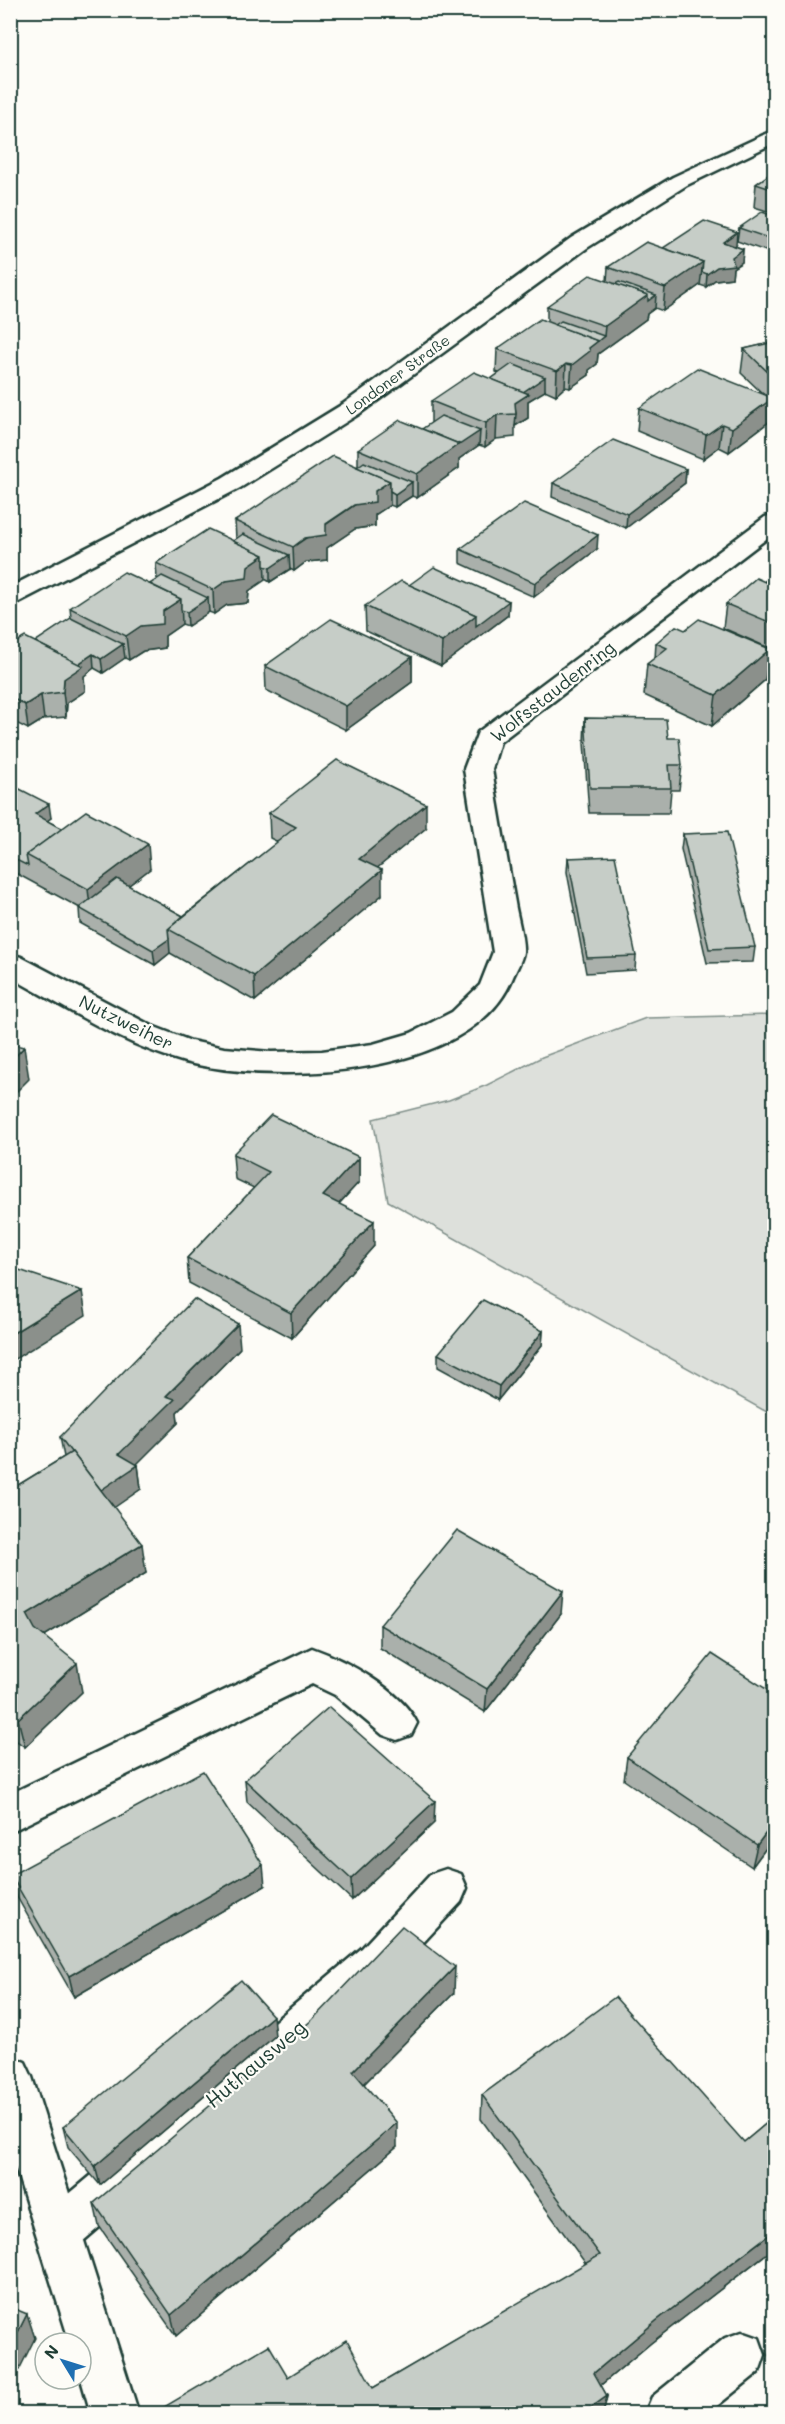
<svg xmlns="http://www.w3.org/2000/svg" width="785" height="2424" font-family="Mali,sans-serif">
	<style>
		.green { fill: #dde0db; stroke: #7e8e88; stroke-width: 1.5 }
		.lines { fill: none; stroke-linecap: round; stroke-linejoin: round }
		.lane-casing { stroke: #1f3d34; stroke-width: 5 }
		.street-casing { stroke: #1f3d34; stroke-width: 5 }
		.lane { fill: #fdfcf7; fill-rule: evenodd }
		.street { fill: #fdfcf7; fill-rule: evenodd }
		.wall { fill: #aab0ab; stroke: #1f3d34; stroke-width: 1.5 }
		.shaded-wall { fill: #8b908b; stroke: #1f3d34; stroke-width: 1.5 }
		.building { fill: #c6cdc7; stroke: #1f3d34; stroke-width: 1.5 }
		.labels { text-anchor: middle; stroke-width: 4.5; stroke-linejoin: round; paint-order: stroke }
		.far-street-label { font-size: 15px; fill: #1f3d34; stroke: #fdfcf7 }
		.street-label { font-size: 18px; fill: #1f3d34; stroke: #fdfcf7 }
		.near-street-label { font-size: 21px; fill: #1f3d34; stroke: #fdfcf7 }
	</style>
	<rect width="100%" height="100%" fill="#fdfcf7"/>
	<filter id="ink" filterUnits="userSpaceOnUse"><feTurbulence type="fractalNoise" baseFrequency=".0167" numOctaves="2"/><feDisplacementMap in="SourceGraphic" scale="12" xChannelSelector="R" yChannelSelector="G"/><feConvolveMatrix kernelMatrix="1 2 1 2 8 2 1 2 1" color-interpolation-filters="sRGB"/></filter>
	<g filter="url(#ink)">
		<polygon class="green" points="774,1015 774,1416 388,1201 373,1119 449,1100 487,1085 542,1057 646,1018"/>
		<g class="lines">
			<g class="lane-casing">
				<g id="lane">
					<path d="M312 1648C346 1660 401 1690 417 1723L411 1735 397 1740 383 1735 335 1695 312 1684 10 1832V1794Z"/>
					<polygon points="446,1869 461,1874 467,1888 461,1902 392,1976 75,2248 59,2255 43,2248 36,2232 43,2216 362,1948 431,1874"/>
					<polygon points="742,2332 759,2338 765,2355 759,2372 707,2414 645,2414 652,2397 725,2338"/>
				</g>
			</g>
			<g class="street-casing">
				<g id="street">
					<polygon points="774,130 774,143 687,185 587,248 359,414 240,488 19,602 10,605 10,587 222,478 343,404 571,238 673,177"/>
					<path d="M774 515V533L500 742 492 769C499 814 507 858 515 903 517 916 524 939 523 952 522 960 516 970 513 977 473 1079 274 1085 185 1062 123 1045 67 1008 10 977V954L21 957 152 1026 191 1041 224 1048 271 1052 322 1051 373 1044 411 1033 452 1012 480 985 493 952 464 769 478 732 765 517Z"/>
					<polygon points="10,2056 25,2062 32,2077 139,2414 91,2414 81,2379 81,2343 70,2343 10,2150"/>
				</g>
			</g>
			<use href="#lane" class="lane"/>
			<use href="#street" class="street"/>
		</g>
		<g class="wall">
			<polygon points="774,171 774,213 754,207 756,184"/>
			<polygon points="774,216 774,254 737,241 739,228"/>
			<polygon points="736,245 735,246 743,249 742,262 733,268 732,278 715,280 706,287 700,285 663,311 655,308 647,314 646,319 598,354 597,364 589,370 589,375 570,388 565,387 556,395 545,390 528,401 528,418 515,426 515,437 496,439 485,447 479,445 459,459 459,468 417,498 412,496 395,507 390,505 375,515 375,526 355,529 327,548 327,560 306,562 294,571 290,569 270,582 265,579 249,591 248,603 227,605 214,614 209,612 188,626 182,624 165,636 165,648 143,651 129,660 125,658 103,673 94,668 84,676 85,691 67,703 66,717 44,719 28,729 10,720 10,646 35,642 71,618 70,608 150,584 157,580 156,563 233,541 236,539 235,521 357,467 358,466 358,449 422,429 431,423 431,401 491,379 499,373 496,372 497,349 547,322 547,306 607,281 608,267 663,248"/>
			<polygon points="774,342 774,405 772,402 770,421 729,452 719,447 703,459 637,431 639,408 763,394 741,373 744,349"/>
			<polygon points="686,469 685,483 626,528 552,497 553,483"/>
			<polygon points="460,549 597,549 534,597 460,563"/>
			<polygon points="774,573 774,650 723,628 726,604 764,582"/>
			<polygon points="409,585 509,601 508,615 441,666 366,631 365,606"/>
			<polygon points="685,630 770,649 765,680 712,726 644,695 647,664 655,658 656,643"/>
			<polygon points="412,657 412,682 346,730 266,690 265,666"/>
			<polygon points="585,718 668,738 682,765 679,790 671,790 669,813 589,813 584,743"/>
			<polygon points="10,784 51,818 47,821 150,869 128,886 183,916 278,842 270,838 269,813 426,828 377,868 382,895 255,1001 170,953 155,965 80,923 79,908 80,908 10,870"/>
			<polygon points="683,834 755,947 753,962 707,963 681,849"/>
			<polygon points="568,858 636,956 635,970 586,973 567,872"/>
			<polygon points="233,1154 359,1157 359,1182 339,1204 374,1246 292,1338 189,1283 187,1258 254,1188 235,1179"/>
			<polygon points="543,1331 542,1345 498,1400 438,1367 438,1354"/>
			<polygon points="240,1348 177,1412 178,1423 136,1464 138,1465 141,1489 114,1507 146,1573 44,1636 82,1692 25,1747 10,1736 10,1490 64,1457 60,1437"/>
			<polygon points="561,1614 485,1712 380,1648 380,1625"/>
			<polygon points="627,1757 774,1837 752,1867 624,1780"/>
			<polygon points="245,1780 434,1823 352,1900 247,1802"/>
			<polygon points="11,1875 265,1886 74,1997 17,1897"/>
			<polygon points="454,1993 364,2084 397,2147 176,2336 99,2226 94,2203"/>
			<polygon points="275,2036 100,2185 68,2147 63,2127"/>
			<polygon points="482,2095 744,2142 774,2117 774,2248 651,2343 601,2385 607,2396 603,2414 160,2414 159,2410 288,2377 373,2388 586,2264 481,2119"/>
		</g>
		<g class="shaded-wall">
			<polygon points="737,232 736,245 722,255 723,242"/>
			<polygon points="743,249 742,262 733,268 732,278 715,280 706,287 707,274"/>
			<polygon points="703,262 700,285 663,311 665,288"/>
			<polygon points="648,295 656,295 655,308 647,314 646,319 598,354 597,364 589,370 589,375 570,388 572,365 589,348 604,336 605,326"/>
			<polygon points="566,364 565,387 556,395 557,371"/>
			<polygon points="545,377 545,391 528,401 528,418 515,426 516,414 514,398"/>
			<polygon points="773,398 770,421 729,452 732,428"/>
			<polygon points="497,415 496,439 485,447 486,423"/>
			<polygon points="722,424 719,447 703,459 706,435"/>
			<polygon points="480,431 479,445 459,459 459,468 417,498 417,474 459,444"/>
			<polygon points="686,469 685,483 626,528 627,514"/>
			<polygon points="390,481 390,505 375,515 375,526 355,529 327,548 327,560 306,562 294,571 293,547"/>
			<polygon points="412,482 412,496 395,507 395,494"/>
			<polygon points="598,535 597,549 534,597 535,583"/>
			<polygon points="264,555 265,580 249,591 248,603 227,605 214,614 213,590"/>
			<polygon points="289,555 290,569 270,582 270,568"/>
			<polygon points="208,598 209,612 188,626 187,612"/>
			<polygon points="181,599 182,624 165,636 165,648 143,651 129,660 126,636"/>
			<polygon points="509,601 508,615 441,666 442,642 476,615"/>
			<polygon points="123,644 125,658 103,673 101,659"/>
			<polygon points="770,649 765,680 712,726 716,695"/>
			<polygon points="93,654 94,668 84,676 85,691 67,703 66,717 63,692 64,679 70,670"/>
			<polygon points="412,657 412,682 346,730 346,706"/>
			<polygon points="41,695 44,719 28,729 25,705"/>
			<polygon points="49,804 51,818 37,828 35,814"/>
			<polygon points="426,804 426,828 359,883 359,859"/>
			<polygon points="148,844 150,869 91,914 88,889"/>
			<polygon points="382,870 382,895 255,1001 254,976"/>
			<polygon points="169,939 170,953 155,965 153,950"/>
			<polygon points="24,1047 29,1079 10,1098 10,1062"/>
			<polygon points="359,1157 359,1182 324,1220 323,1196"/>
			<polygon points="374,1221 374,1246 292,1338 291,1313"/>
			<polygon points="82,1291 86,1315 10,1362 10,1335"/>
			<polygon points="238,1324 240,1348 177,1412 178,1423 131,1470 138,1465 141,1489 102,1516 98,1492 119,1454 166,1396"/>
			<polygon points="543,1331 542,1345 498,1400 499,1386"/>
			<polygon points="142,1544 146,1573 33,1643 27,1614"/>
			<polygon points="563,1591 561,1614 485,1712 487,1689"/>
			<polygon points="77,1663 82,1692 25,1747 18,1719"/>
			<polygon points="435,1801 434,1823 352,1900 351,1879"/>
			<polygon points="774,1822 774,1837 752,1867 757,1845"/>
			<polygon points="263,1865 265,1886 74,1997 69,1976"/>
			<polygon points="455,1967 454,1993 353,2095 353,2071"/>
			<polygon points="273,2016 275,2036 100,2185 95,2166"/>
			<polygon points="397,2123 397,2147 176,2336 171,2315"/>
			<polygon points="774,2231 774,2248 651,2343 590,2394 594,2373 656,2321"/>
			<polygon points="27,2314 35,2338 10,2388 10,2348"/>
			<polygon points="607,2396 603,2414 582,2414"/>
		</g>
		<g class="building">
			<polygon points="774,171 774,190 756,184"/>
			<polygon points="762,212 774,216 774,240 739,228"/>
			<polygon points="704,221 737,232 723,242 743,249 732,257 734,265 717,267 707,274 702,272 703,262 663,248"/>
			<polygon points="646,242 703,262 665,288 608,267"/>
			<polygon points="590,275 648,295 605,326 547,306"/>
			<polygon points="619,282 656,295 648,301 648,295 615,284"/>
			<polygon points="540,319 598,341 589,348 590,351 572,365 566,364 557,371 497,349"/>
			<polygon points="561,321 604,336 598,341 555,325"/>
			<polygon points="774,342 774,378 744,349"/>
			<polygon points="512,364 545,377 523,392 491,379"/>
			<polygon points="697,368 773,398 732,428 722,424 706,435 639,408"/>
			<polygon points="474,372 529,394 515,403 516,414 497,415 486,423 431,401"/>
			<polygon points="441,416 480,431 459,445 459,444 422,429"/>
			<polygon points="400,420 459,444 417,474 358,449"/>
			<polygon points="613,440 686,469 627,514 553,483"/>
			<polygon points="333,456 390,481 375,491 375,502 354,505 326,524 326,535 305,538 293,547 235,521"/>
			<polygon points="364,462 412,482 395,494 390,491 390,481 357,467"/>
			<polygon points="524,503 598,535 535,583 460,549"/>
			<polygon points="208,529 264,555 248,566 247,578 226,581 213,590 156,563"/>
			<polygon points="243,534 289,555 270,568 264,566 264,555 233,541"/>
			<polygon points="434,567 509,601 476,626 476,615 409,585"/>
			<polygon points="124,572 181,599 163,611 163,624 141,626 126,636 70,608"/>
			<polygon points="774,573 774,586 764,582"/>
			<polygon points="162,576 208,598 187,612 181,610 181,599 150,584"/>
			<polygon points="756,578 774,586 774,624 726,604"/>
			<polygon points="401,581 476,615 442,642 365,606"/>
			<polygon points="71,618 123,644 101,659 93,654 78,664 35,642"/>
			<polygon points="331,619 412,657 346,706 265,666"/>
			<polygon points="699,619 770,649 716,695 647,664 667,648 656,643 676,626 685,630"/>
			<polygon points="25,637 83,666 64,679 63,692 41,695 25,705 10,697 10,646"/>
			<polygon points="585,718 666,719 668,738 679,738 682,765 669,765 671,788 590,788"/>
			<polygon points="337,760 426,804 359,859 382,870 254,976 168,929 296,827 269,813"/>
			<polygon points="10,784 49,804 35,814 62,829 26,855 28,866 10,857"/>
			<polygon points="86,811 148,844 88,889 26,855"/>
			<polygon points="727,832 755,947 709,949 683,834"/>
			<polygon points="615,856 636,956 587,958 568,858"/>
			<polygon points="117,879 183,916 168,929 169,939 153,950 79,908"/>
			<polygon points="10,1044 24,1047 10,1062"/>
			<polygon points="271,1115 359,1157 323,1196 374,1221 291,1313 187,1258 269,1172 233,1154"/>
			<polygon points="10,1267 82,1291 10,1335"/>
			<polygon points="194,1299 238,1324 166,1396 175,1399 119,1454 138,1465 101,1490 72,1452 71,1452 60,1437"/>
			<polygon points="483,1300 543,1331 499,1386 438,1354"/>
			<polygon points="72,1452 142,1544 27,1614 35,1629 77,1663 18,1719 10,1713 10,1490"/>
			<polygon points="457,1530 563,1591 487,1689 380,1625"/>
			<polygon points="712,1654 774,1694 774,1822 757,1845 627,1757"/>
			<polygon points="329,1707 435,1801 351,1879 245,1780"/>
			<polygon points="203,1771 263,1865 69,1976 11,1875"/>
			<polygon points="402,1926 455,1967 353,2071 397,2123 171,2315 94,2203 312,2020"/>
			<polygon points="241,1980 273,2016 95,2166 63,2127"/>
			<polygon points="615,1997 744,2142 774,2117 774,2231 656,2321 594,2373 607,2396 582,2414 160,2414 159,2410 269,2345 288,2377 347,2340 373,2388 600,2255 482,2095"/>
			<polygon points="10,2307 27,2314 10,2348"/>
		</g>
	</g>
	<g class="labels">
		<g class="far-street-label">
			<text transform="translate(398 375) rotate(-36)" y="5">Londoner Straße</text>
		</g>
		<g class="street-label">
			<text transform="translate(553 692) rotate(-38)" y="6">Wolfsstaudenring</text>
			<text transform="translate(126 1023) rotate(26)" y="6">Nutzweiher</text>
		</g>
		<g class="near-street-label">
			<text transform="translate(256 2064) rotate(-40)" y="7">Huthausweg</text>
		</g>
	</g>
	<rect width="785" height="2424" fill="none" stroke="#fdfcf7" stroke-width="36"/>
	<rect x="18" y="18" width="749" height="2388" fill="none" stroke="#1f3d34" stroke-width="2" filter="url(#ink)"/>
	<g transform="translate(63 2361) rotate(308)"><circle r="28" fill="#fdfcf7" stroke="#a4b0a9" stroke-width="1.5"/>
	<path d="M0-4.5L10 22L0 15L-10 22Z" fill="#1f6fb2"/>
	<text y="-9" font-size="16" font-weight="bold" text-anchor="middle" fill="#1f3d34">N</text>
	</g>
</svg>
